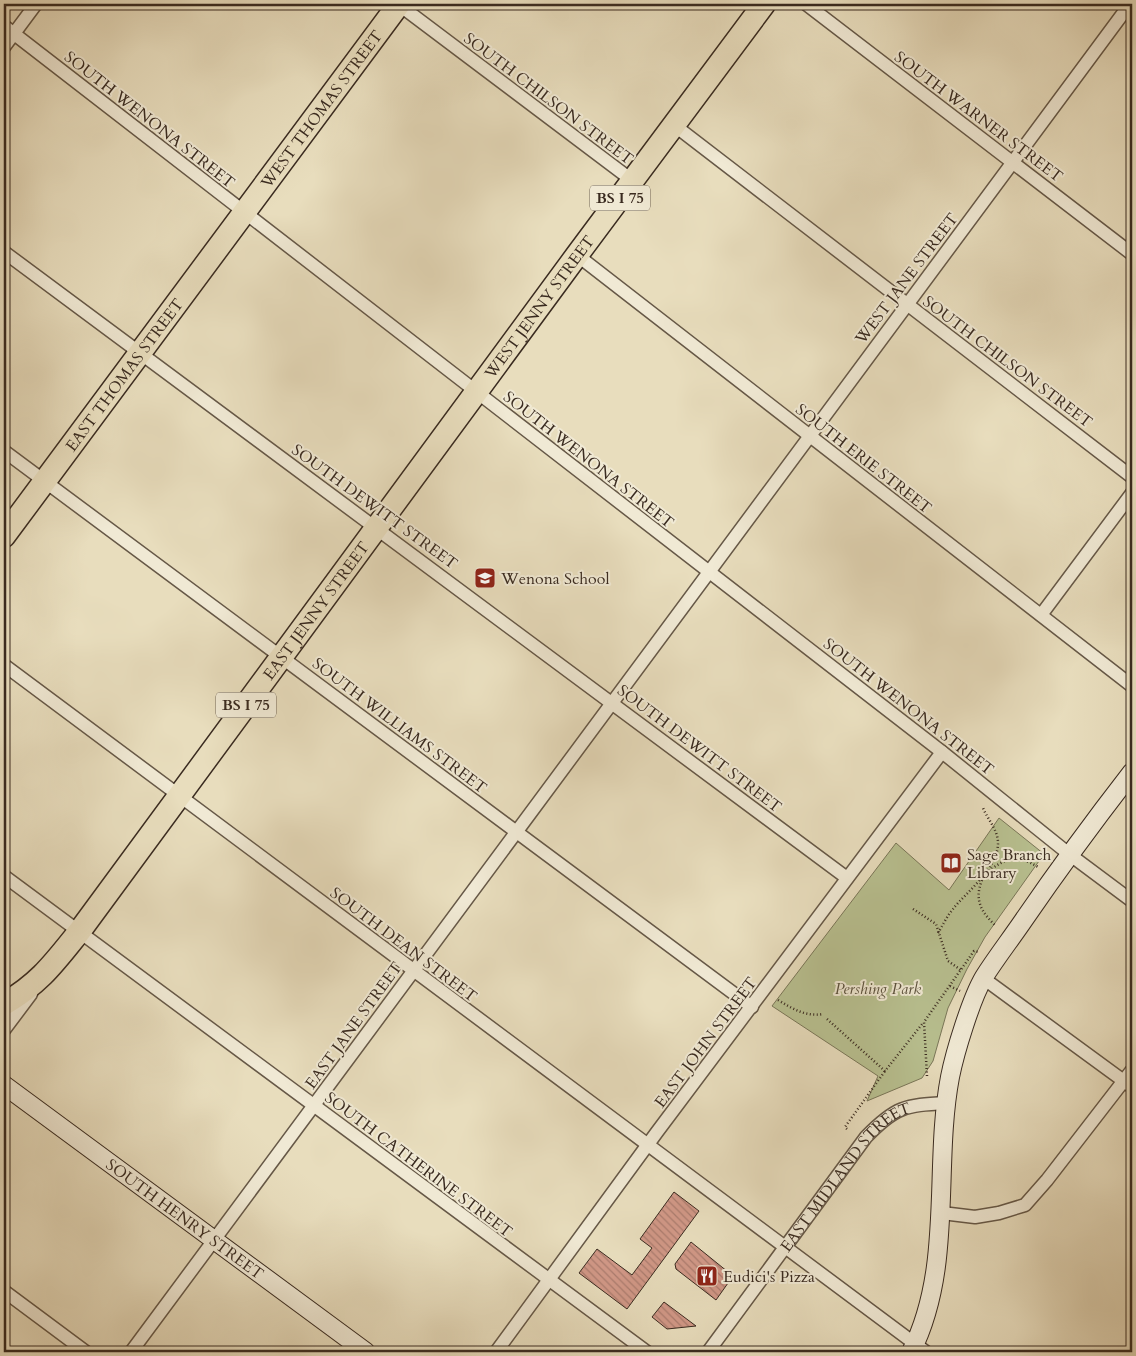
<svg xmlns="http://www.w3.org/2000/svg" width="1136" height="1356" font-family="Cardo,serif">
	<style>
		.park { fill: #b8c090; stroke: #797658 }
		.building { fill: url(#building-back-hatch); stroke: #3a2b20 }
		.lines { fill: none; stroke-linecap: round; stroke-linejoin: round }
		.street-casing { stroke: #665847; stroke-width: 15 }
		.secondary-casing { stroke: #3a2b20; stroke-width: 20 }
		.highway-casing { stroke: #3a2b20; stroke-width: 25 }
		.path { stroke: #3a2b20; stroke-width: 2.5; stroke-dasharray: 1 2.5; stroke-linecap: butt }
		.street { stroke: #f0e9d4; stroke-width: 12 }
		.secondary { stroke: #f0e9d4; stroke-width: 18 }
		.highway { stroke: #e8ddbd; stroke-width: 22 }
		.labels { text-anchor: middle; stroke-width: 4; stroke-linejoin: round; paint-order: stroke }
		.shield { fill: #f0e9d4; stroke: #716456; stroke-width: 1 }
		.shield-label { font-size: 15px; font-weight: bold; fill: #3a2b20 }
		.street-label { font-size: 16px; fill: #3a2b20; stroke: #f0e9d4 }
		.poi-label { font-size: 16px; fill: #3a2b20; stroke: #f0e9d4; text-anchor: start }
		.park-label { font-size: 16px; font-style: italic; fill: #5a503c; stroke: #f0e9d4 }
	</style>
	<defs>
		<pattern id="building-back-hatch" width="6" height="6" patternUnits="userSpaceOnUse" patternTransform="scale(1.25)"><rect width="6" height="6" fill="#d19887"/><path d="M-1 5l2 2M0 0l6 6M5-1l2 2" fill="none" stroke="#ab7c6e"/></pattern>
	</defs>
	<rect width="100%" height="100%" fill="#e8ddbd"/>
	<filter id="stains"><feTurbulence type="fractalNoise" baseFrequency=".004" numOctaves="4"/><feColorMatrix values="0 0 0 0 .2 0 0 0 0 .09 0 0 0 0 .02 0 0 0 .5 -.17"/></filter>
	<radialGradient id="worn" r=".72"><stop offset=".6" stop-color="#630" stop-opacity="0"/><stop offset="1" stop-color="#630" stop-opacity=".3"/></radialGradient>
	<polygon class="park" points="999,818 1044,854 985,937 967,969 948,1008 933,1061 922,1078 867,1101 878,1076 772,1006 896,843 949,890"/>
	<g class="building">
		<polygon points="674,1192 699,1211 627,1309 579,1273 597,1249 632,1275 652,1248 640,1239"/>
		<polygon points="691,1242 733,1276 716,1300 676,1269 675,1264"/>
		<polygon points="664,1302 696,1326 667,1329 652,1317"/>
	</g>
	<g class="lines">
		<g class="street-casing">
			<g id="street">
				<polyline points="398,4 633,181"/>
				<polyline points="806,4 1132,254"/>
				<polyline points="4,26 942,752 1069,854 1132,901"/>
				<polyline points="4,47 36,4"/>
				<polyline points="674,125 1132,477"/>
				<polyline points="4,252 847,878"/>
				<polyline points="577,255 1132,686"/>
				<polyline points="4,451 752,1007"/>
				<polyline points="1041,615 1132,493"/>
				<polyline points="4,665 926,1352"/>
				<polyline points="4,876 647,1352"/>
				<polyline points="983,978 1132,1087"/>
				<polyline points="4,1030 31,994"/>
				<polyline points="942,1213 975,1217 999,1213 1025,1205 1047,1180 1132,1070"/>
				<polyline points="4,1291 86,1352"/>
				<polyline points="131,1352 1130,4"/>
				<polyline points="496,1352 657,1132 942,752"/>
				<path id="s1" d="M708 1352 866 1137C895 1107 905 1105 946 1103"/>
			</g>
		</g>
		<g class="secondary-casing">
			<g id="secondary">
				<path id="s2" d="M4 1085 366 1352"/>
				<path d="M911 1352C954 1267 933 1167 950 1077 955 1052 971 999 984 977 996 958 1010 940 1023 921 1058 870 1094 821 1132 772"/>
			</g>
		</g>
		<g class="highway-casing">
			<g id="highway">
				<path id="s3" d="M4 536 399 4"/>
				<path id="s4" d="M4 1004C40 983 54 963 79 932L577 255 764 4"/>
			</g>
		</g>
		<g class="path">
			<path d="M986 873C1006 858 1015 853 1038 867"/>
			<path d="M982 880C974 900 981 912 996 926"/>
			<polyline points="913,909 936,924 948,961 961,970"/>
			<path d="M938 933C943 925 947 916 953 909 967 891 998 869 998 843 998 830 988 820 983 808"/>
			<polyline points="950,986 960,991"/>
			<path d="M778 1000C793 1009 806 1017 823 1014"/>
			<polyline points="827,1019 885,1071 923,1023"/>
			<polyline points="927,1076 924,1022 974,951 979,952"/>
			<polyline points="847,1129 845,1127 885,1071"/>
		</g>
		<use href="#street" class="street"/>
		<use href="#secondary" class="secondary"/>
		<use href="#highway" class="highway"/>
	</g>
	<defs>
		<g id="school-square" transform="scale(1.125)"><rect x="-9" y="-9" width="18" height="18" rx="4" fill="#8f2418" stroke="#f0e9d4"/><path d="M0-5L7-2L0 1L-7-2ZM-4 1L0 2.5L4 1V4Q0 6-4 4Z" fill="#fff"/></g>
		<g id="library-square" transform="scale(1.125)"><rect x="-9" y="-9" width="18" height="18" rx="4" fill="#8f2418" stroke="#f0e9d4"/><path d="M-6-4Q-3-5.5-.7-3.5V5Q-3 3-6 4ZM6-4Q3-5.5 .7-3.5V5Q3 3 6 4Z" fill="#fff"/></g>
		<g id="restaurant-square" transform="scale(1.125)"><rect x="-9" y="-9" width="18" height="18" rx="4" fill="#8f2418" stroke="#f0e9d4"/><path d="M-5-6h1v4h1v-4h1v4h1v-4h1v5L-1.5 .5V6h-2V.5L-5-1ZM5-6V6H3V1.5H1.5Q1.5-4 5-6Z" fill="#fff"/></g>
	</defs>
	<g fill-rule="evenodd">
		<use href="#school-square" x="485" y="578"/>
		<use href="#library-square" x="951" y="863"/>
		<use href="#restaurant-square" x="707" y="1276"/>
	</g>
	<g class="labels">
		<g class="shield">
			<rect x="590" y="185.5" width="60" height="25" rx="4"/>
			<rect x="216" y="692.5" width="60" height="25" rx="4"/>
		</g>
		<g class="shield-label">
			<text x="620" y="203">BS I 75</text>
			<text x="246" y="710">BS I 75</text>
		</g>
		<g class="street-label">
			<text transform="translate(549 98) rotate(37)" y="6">SOUTH CHILSON STREET</text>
			<text dy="6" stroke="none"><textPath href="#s3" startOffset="532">WEST THOMAS STREET</textPath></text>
			<text transform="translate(979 116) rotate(37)" y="6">SOUTH WARNER STREET</text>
			<text transform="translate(150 119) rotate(38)" y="6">SOUTH WENONA STREET</text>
			<text transform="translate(906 278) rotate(-53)" y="6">WEST JANE STREET</text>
			<text dy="6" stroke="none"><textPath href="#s4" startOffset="881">WEST JENNY STREET</textPath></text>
			<text transform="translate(1008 361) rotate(37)" y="6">SOUTH CHILSON STREET</text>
			<text dy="6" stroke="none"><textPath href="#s3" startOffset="201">EAST THOMAS STREET</textPath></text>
			<text transform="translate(864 458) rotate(38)" y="6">SOUTH ERIE STREET</text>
			<text transform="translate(589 459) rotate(38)" y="6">SOUTH WENONA STREET</text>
			<text transform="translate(375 506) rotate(36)" y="6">SOUTH DEWITT STREET</text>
			<text dy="6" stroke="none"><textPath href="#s4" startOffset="504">EAST JENNY STREET</textPath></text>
			<text transform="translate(909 706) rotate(38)" y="6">SOUTH WENONA STREET</text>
			<text transform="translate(400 725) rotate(37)" y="6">SOUTH WILLIAMS STREET</text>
			<text transform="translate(700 748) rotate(37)" y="6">SOUTH DEWITT STREET</text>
			<text transform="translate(404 944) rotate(37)" y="6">SOUTH DEAN STREET</text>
			<text transform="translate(353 1025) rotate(-54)" y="6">EAST JANE STREET</text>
			<text transform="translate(705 1042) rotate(-53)" y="6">EAST JOHN STREET</text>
			<text transform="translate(419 1164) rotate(37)" y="6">SOUTH CATHERINE STREET</text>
			<text dy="6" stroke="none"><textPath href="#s1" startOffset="224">EAST MIDLAND STREET</textPath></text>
			<text dy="6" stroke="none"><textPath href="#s2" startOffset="225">SOUTH HENRY STREET</textPath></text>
		</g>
		<g class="poi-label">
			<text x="501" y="584">Wenona School</text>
			<text x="967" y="860">Sage Branch<tspan x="967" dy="18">Library</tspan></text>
			<text x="723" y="1282">Eudici's Pizza</text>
		</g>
		<g class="park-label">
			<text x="878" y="994">Pershing Park</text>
		</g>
	</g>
	<rect width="1136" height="1356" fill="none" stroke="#e8ddbd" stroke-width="20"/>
	<rect x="5" y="5" width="1126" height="1346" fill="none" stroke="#3a2b20" stroke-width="2.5"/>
	<rect x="10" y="10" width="1116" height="1336" fill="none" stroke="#3a2b20"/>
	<rect width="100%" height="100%" filter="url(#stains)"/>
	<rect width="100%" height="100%" fill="url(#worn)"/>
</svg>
